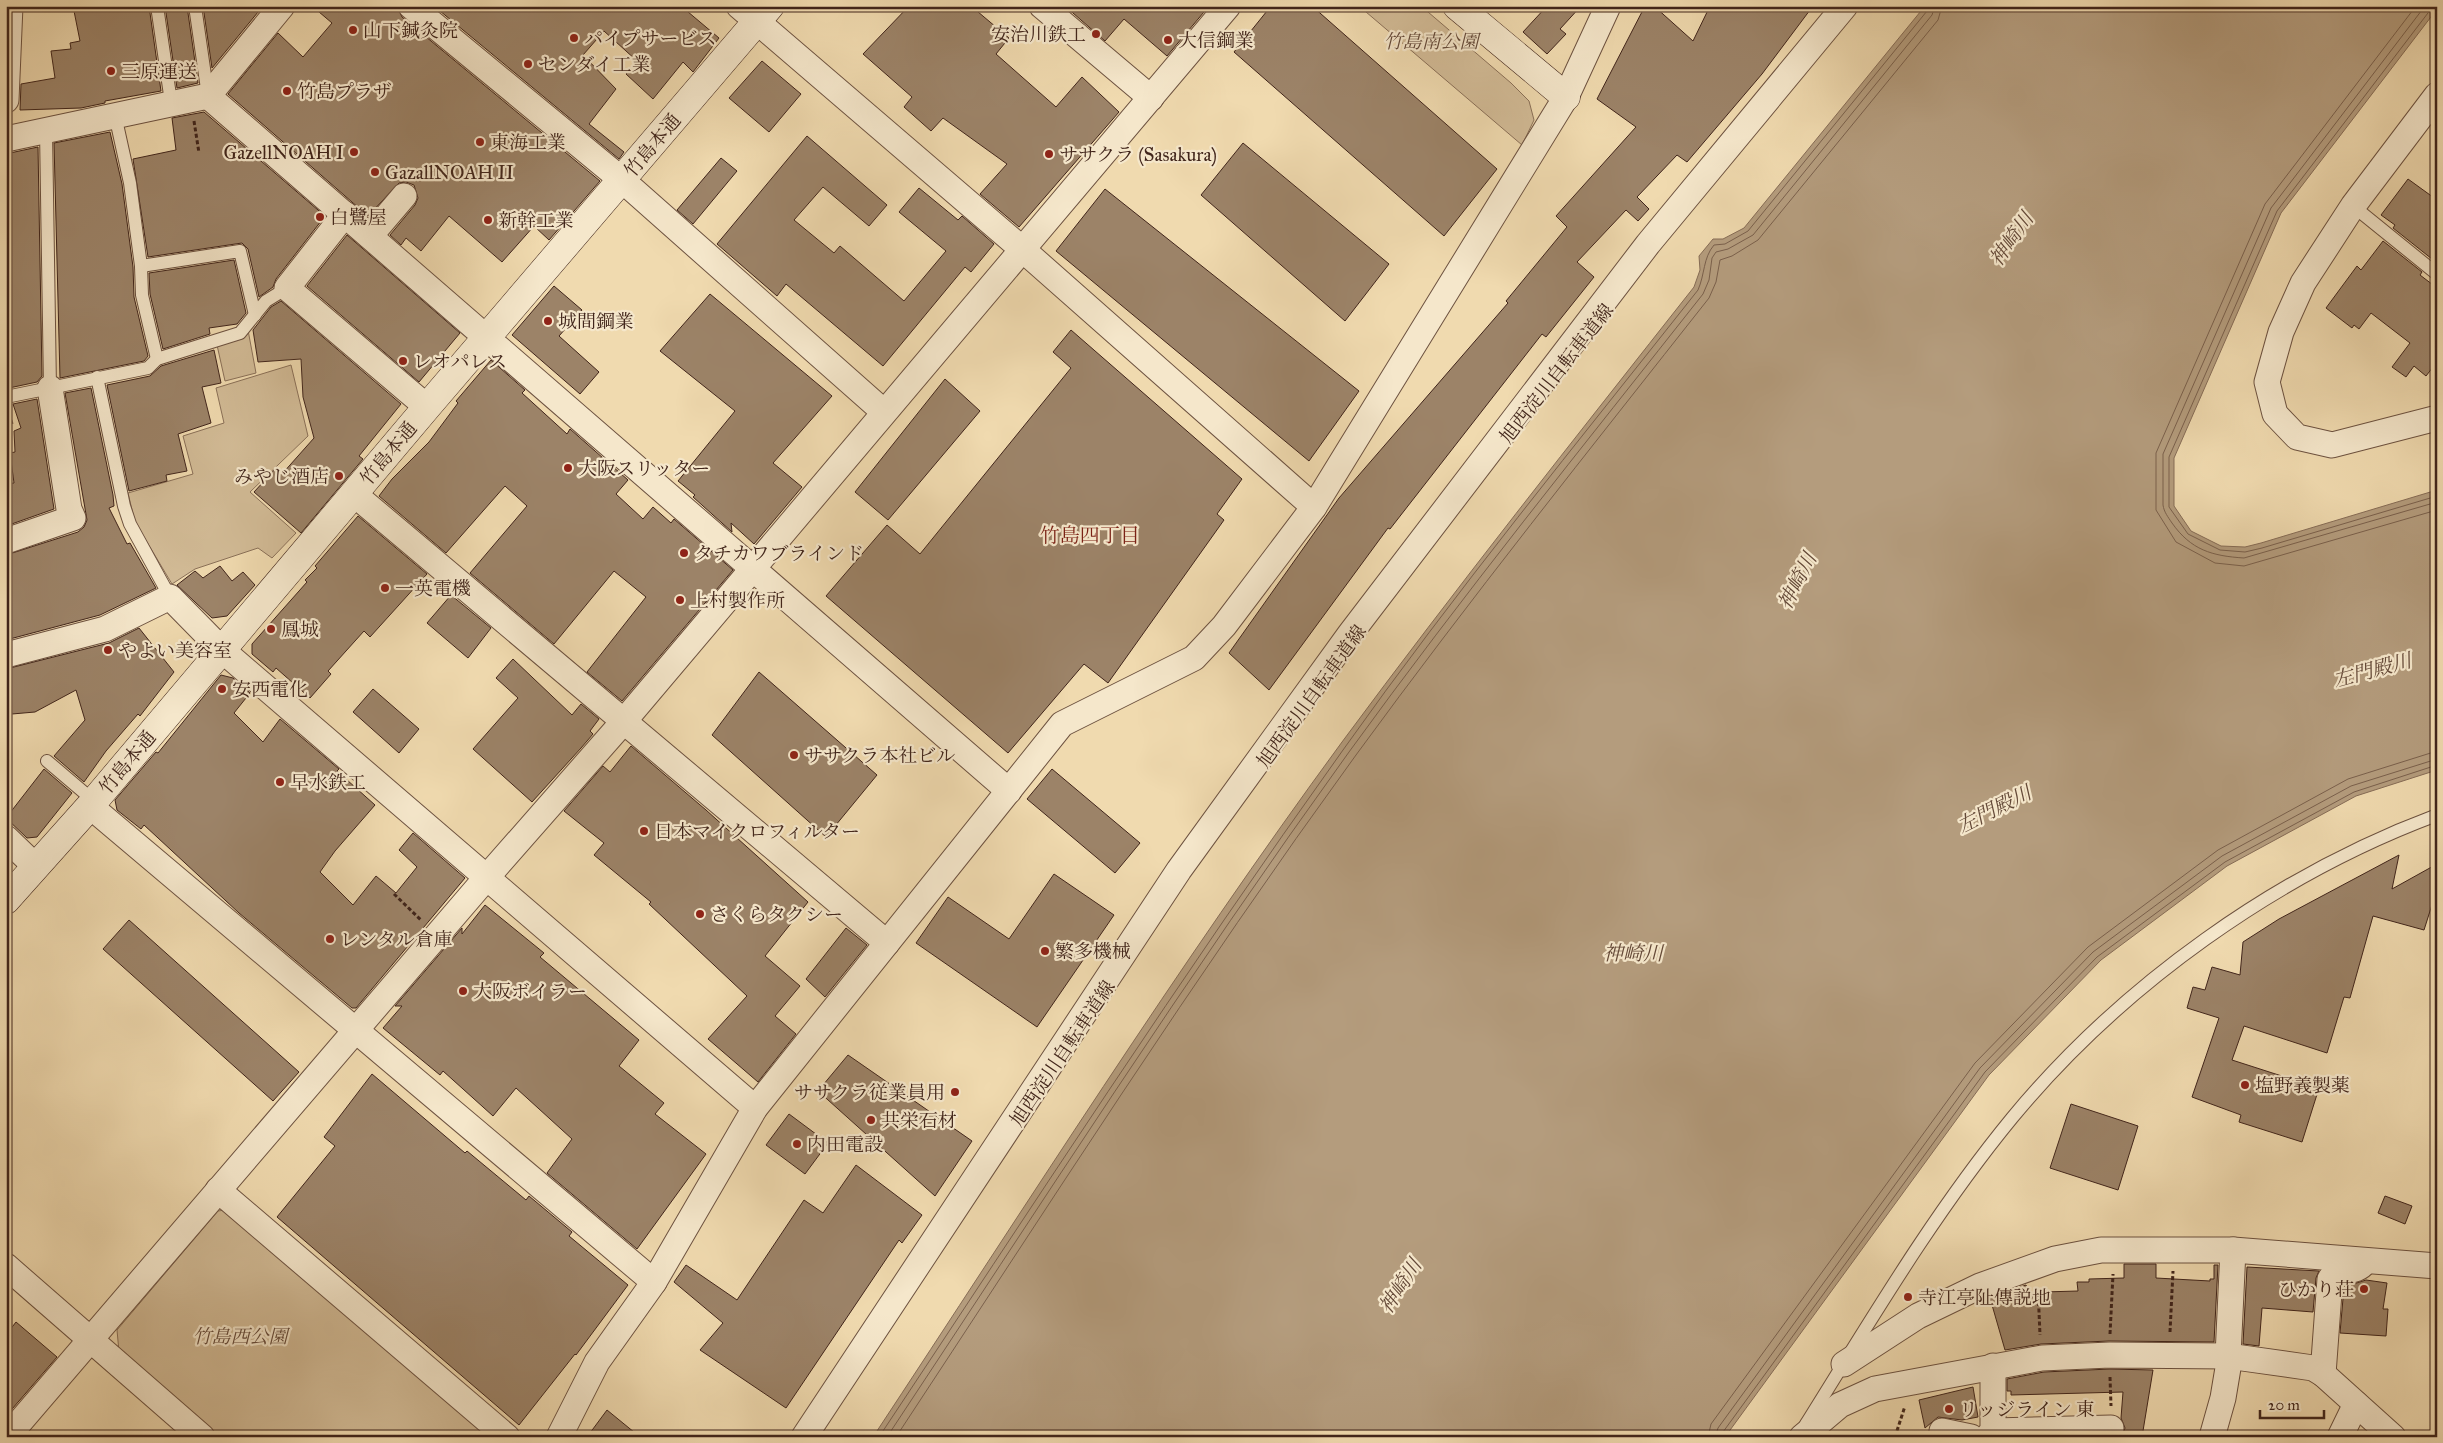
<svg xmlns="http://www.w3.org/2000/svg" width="2443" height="1443" font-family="'IM FELL Great Primer','Noto Serif JP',serif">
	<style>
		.green { fill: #d2bb96; stroke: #8a7058 }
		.water { fill: #b49c7d; stroke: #866c56 }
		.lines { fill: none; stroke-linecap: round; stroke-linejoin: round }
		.shore { stroke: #7a604c; stroke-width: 1 }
		.building { fill: #9c8368; stroke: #41251b }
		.lane-casing { stroke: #6d5240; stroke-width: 14 }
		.street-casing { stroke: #6d5240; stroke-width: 27 }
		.secondary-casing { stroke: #41251b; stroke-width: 29 }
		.path { stroke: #41251b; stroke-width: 3; stroke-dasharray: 4 2.5; stroke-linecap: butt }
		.lane { stroke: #f5e7cb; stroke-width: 12 }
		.street { stroke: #f5e7cb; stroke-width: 25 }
		.secondary { stroke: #f5e7cb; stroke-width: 28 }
		.poi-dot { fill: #8f2418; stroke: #f5e7cb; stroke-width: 2 }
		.labels { text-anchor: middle; stroke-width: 4.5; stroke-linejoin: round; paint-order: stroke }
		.poi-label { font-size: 19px; fill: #41251b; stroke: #f5e7cb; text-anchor: start }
		.park-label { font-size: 19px; font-style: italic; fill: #654a3a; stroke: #f5e7cb }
		.street-label { font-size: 19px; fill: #41251b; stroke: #f5e7cb }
		.water-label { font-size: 20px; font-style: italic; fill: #644938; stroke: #f5e7cb }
		.neighbourhood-label { font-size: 20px; fill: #7a1f14; stroke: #f5e7cb }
	</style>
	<rect width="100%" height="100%" fill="#f0daaf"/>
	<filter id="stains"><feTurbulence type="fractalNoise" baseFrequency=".004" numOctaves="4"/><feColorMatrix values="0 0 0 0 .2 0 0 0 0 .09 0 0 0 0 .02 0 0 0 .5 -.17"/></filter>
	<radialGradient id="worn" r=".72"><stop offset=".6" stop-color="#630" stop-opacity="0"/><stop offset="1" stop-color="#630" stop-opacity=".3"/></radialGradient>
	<g class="green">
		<polygon points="1359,6 1421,6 1511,83 1529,101 1534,120 1522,145"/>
		<polygon points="248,330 256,373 225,381 217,345"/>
		<polygon points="291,365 308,436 250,492 296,533 272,558 258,548 195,569 172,584 135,522 128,493 193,474 183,436 224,423 216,388"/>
		<polygon points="232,1209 498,1437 218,1437 119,1352 117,1330 218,1211"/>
	</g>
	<path class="water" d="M1925 6H2437V9L2281 213 2174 458V506L2191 531 2221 546 2245 547 2261 543 2437 490V770L2356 796 2227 866 2101 960 1989 1075 1725 1437H873C1027 1204 1177 967 1342 742 1456 588 1575 438 1694 287L1700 270 1699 256 1713 239H1723L1744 228Z"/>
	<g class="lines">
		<g class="shore">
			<polyline points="2416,6 2265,204 2156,453 2156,510 2176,542 2215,563 2244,566 2437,510"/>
			<path d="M2425 6 2271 208 2163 454V505C2164 512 2168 517 2172 523 2191 550 2212 556 2244 558L2437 502"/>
			<polyline points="2437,7 2431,9 2277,211 2169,457 2169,507 2188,534 2220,550 2245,552 2262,548 2437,496"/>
			<path d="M879 1437C1032 1207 1182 975 1343 750 1455 592 1578 442 1698 290 1705 274 1703 258 1714 245L1725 244 1748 231 1927 11 1928 6"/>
			<path d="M887 1437C1039 1207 1188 975 1349 752 1462 596 1584 445 1703 294L1709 280 1712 258 1716 252 1728 249 1753 235 1932 15 1935 6"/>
			<path d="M896 1437C1047 1208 1195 976 1356 755 1470 599 1590 449 1709 298L1716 282 1720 260 1732 256 1758 240 1938 20 1942 6"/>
			<polyline points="1708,1437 1711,1424 1975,1063 2088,947 2218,850 2348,779 2437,751"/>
			<polyline points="1715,1437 1718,1428 1980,1068 2093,952 2222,856 2351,786 2437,759"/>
			<polyline points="1721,1437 1723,1432 1985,1072 2097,957 2225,862 2354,792 2437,765"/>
		</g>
	</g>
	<g class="building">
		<polygon points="73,6 149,6 161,91 105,101 105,103 81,108 20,110 21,84 55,78 51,51 71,49 70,43 80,41"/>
		<polygon points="165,6 187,6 198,83 177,88"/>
		<polygon points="203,6 263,6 212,68"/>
		<polygon points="312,6 397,6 402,17 600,181 549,240 534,226 502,262 449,216 421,251 406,238 401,245 390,235 415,205 418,198 414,185 406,182 399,183 368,216 228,94 278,33 303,57 332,23"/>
		<polygon points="434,6 681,6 719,38 693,72 683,62 653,99 626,74 637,61 604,31 583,55 616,89 589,124 624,152 619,159"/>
		<polygon points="909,6 971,6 1009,38 996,54 1056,107 1082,77 1119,112 1019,227 980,194 1007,164 943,118 931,131 904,107 912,97 863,54"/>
		<polygon points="1065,6 1209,6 1167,56 1124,19 1105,41"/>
		<polygon points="1271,6 1312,6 1497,169 1444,236 1234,52"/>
		<polygon points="1547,6 1581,6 1560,29 1566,34 1547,54 1523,32"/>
		<polygon points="1645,6 1654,6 1693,41 1710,6 1813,6 1762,74 1687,162 1677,155 1637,197 1649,209 1638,221 1626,210 1577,262 1594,277 1546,337 1542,334 1390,529 1388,528 1269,690 1229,653 1339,498 1508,303 1506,301 1567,227 1556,216 1636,127 1597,99"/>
		<polygon points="762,61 801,94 769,132 729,98"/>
		<polygon points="204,112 325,216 276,279 273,287 259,297 248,249 242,243 148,257 133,159 176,150 172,118"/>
		<polygon points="110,132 122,184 133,267 134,297 148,356 144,361 60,378 54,143"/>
		<polygon points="807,136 887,205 869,226 823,187 794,220 834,253 840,246 904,301 946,251 899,212 919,188 958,220 962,216 994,244 971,272 965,267 883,366 786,284 777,296 717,244"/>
		<polygon points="1243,143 1389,264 1345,321 1201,195"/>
		<polygon points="38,147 42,376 37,382 9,388 6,375 6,196 10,153"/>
		<polygon points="721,158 737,171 693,224 677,210"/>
		<polygon points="2408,179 2437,200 2437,252 2432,259 2393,228 2395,225 2381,215"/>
		<polygon points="1105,189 1359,391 1309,461 1056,251"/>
		<polygon points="347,235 460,333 419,382 307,286"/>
		<polygon points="2383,241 2422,272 2420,275 2437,288 2437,362 2426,376 2414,366 2406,377 2392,367 2410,343 2371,313 2359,329 2354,325 2352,328 2326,308 2357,266 2361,270"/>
		<polygon points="234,260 246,313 237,324 209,328 210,334 163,349 150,294 149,273"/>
		<polygon points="554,286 582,310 559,336 599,372 580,394 512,335"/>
		<polygon points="710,294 832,396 773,463 802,487 754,544 731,523 732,532 693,497 695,495 678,481 735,411 660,351"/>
		<polygon points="281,301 401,404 359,456 363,459 301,533 254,492 276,468 282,474 314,438 303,397 301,359 258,362 253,330 271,307"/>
		<polygon points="1071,330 1242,479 1217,514 1224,520 1108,683 1084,664 1008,753 826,596 887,525 920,554 1071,368 1053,352"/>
		<polygon points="214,350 221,383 202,387 211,423 178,434 187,471 166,475 167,481 129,491 107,385 150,376 161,366"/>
		<polygon points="491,360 525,390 522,393 567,434 570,429 628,480 616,494 643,519 653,507 671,523 674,519 733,570 622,701 587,672 646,597 614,571 554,644 470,573 527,506 505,486 446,553 379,496 392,479 429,442 458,403 456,401"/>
		<polygon points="945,379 980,411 888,520 855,492"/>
		<polygon points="91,388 113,495 114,506 109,508 127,544 130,543 156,588 100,615 6,640 6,555 78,532 84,527 87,520 65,393"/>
		<polygon points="37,399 54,509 6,526 6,484 14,483 10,453 15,452 14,431 21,428 13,404"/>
		<polygon points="358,516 427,574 370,637 364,631 328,671 331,674 310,698 276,668 273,672 252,654 252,644 307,582 305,580 317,568 315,566"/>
		<polygon points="220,566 232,581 243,572 255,585 227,616 212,618 177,585 195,571 203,578"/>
		<polygon points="451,595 491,628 468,658 427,623"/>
		<polygon points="139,628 174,672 140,716 138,714 106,751 84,782 54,756 85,720 76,690 35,712 12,714 6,690 6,669 109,643"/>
		<polygon points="513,659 572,715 581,704 599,719 590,731 593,734 581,748 532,802 473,749 518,698 496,678"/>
		<polygon points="759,672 877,775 826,837 712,735"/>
		<polygon points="221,675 233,678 250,693 234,713 263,742 280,719 339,769 337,771 375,805 335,851 320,872 353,905 376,876 396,893 417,867 399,850 413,833 465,878 356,1008 352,1008 239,913 144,825 141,829 117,810 115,800 156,752 158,753"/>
		<polygon points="373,689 419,729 399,753 353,712"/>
		<polygon points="631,746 706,810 808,902 765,956 800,986 775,1016 796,1034 758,1082 708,1039 747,996 649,904 651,902 594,855 604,843 564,811 603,766 610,772"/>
		<polygon points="44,769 72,793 37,837 27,838 6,818"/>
		<polygon points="1052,769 1140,843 1115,873 1027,799"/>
		<polygon points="2399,855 2392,889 2437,864 2437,889 2424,930 2373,916 2350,998 2344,997 2327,1053 2244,1026 2232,1060 2319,1088 2302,1142 2239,1122 2241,1115 2192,1097 2219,1018 2187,1008 2193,987 2205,990 2212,967 2240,975 2243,942 2279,919"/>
		<polygon points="1054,874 1114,915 1037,1027 916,943 948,897 1009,939"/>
		<polygon points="485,905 544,953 540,957 639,1040 619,1066 664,1103 655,1114 706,1154 637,1249 547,1173 572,1139 516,1088 493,1116 443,1071 440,1075 383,1028 402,1006 395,1006 462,928 462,934"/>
		<polygon points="129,920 299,1072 273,1101 103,949"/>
		<polygon points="846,928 867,945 825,997 806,979"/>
		<polygon points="848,1055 972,1141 935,1196 818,1091"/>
		<polygon points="372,1074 465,1153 467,1151 526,1200 529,1196 572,1232 569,1236 628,1285 576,1355 575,1354 519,1425 277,1217 335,1146 324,1137"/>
		<polygon points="2071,1104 2138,1126 2118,1190 2050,1168"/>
		<polygon points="789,1114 828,1143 805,1174 766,1145"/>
		<polygon points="856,1165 922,1215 902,1243 899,1240 786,1408 700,1350 723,1323 674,1282 686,1265 737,1300 804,1200 823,1213"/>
		<polygon points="2385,1196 2412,1206 2405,1224 2378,1213"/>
		<polygon points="2124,1264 2156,1264 2156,1278 2210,1281 2210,1279 2214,1279 2214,1265 2218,1265 2214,1342 2109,1341 2041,1344 2005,1350 1990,1298 2026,1285 2032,1297 2043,1292 2078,1291 2077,1282 2089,1282 2089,1279 2124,1278"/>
		<polygon points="2247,1267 2319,1271 2316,1278 2313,1312 2262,1308 2259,1346 2243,1344"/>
		<polygon points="2366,1280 2387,1283 2383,1309 2388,1309 2386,1336 2340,1333 2344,1287"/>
		<polygon points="16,1322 57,1357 6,1416 6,1335"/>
		<polygon points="2110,1369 2153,1370 2142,1437 2122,1437 2125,1428 2121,1418 2123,1392 2011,1395 2011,1391 2007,1391 2007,1379 2044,1372"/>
		<polygon points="1973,1387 1978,1417 1962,1420 1938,1417 1925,1428 1919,1400"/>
		<polygon points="607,1410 640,1437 587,1437"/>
	</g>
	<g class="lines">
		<g class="lane-casing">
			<g id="lane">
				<polyline points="157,6 171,102"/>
				<polyline points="195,6 208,96"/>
				<polyline points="115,115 130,183 141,266 142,295 157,359"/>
				<polyline points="46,130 50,388"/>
				<polyline points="2353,206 2437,274"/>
				<polyline points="141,266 240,251 255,315"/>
				<polyline points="97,377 124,506 130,524 170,597"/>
				<polyline points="6,397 148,368 157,359 240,333 266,301 287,288"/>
				<polyline points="47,761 94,801"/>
				<path d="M1806 1424C1871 1320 1934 1213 2012 1118 2122 985 2276 875 2437 815"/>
			</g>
		</g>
		<g class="street-casing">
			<g id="street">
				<polyline points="411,6 622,180 884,412"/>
				<polyline points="739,6 1022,249 1314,507"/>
				<polyline points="1042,6 1151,98"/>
				<polyline points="2437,95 2353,206 2303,283 2281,332 2267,382 2275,414 2297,437 2332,445 2437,418"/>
				<polyline points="208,96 1009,791"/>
				<polyline points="6,100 10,6"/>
				<polyline points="6,139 208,96 282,6"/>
				<polyline points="345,214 287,288 427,407"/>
				<polyline points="370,236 404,196"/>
				<polyline points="354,494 887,943"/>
				<polyline points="6,541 73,518 69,509 50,388"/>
				<polyline points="6,655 105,629 170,597 222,650 755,1108"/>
				<polyline points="90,806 654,1282"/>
				<polyline points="6,838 35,866"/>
				<polyline points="218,1190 507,1437"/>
				<polyline points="6,1266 202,1437"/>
				<polyline points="2228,1356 2233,1250"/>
				<polyline points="1844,1364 1918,1316 1980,1286 2055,1259 2101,1250 2233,1250 2437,1266"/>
				<path d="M2323 1374 2330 1279C2338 1268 2356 1274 2364 1263"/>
				<polyline points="1942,1431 1971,1437"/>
				<polyline points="1993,1431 2111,1428"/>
				<polyline points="7,1437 487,877 624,721 1228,6"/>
				<polyline points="559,1437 597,1362 654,1282 755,1108 1062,724 1194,658 1224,626 1314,507 1566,97 1608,6"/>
				<polyline points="804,1437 1179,870 1350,634 1648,244 1845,6"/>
				<polyline points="1802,1437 1840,1405 1875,1389 2042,1358 2110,1355 2228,1356 2313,1368 2323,1374 2393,1437"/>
				<polyline points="1987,1437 1993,1431 1993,1366"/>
				<polyline points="2212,1437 2223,1398 2230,1356"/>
				<polyline points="2340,1437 2356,1404"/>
			</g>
		</g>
		<g class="secondary-casing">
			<g id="secondary">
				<polyline points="1457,6 1566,97"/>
				<polyline points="6,900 90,806 427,407 770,6"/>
			</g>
		</g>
		<g class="path">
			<polyline points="194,121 199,153"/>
			<polyline points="9,414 12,424"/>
			<polyline points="394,894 422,921"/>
			<polyline points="2038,1289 2040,1335"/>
			<polyline points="2170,1332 2173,1271"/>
			<polyline points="2110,1334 2113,1274"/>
			<polyline points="2110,1377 2111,1406"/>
			<polyline points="1895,1437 1905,1406"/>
		</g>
		<use href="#lane" class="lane"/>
		<use href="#street" class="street"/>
		<use href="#secondary" class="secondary"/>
	</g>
	<g class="poi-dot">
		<circle cx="353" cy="30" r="5"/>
		<circle cx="1096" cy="34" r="5"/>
		<circle cx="574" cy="38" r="5"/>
		<circle cx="1168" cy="40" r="5"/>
		<circle cx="528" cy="64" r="5"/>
		<circle cx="111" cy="71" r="5"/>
		<circle cx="287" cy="91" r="5"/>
		<circle cx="480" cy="142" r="5"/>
		<circle cx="354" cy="152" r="5"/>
		<circle cx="1049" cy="154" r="5"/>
		<circle cx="375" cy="172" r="5"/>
		<circle cx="320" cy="217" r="5"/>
		<circle cx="488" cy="220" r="5"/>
		<circle cx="548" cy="321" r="5"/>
		<circle cx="403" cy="361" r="5"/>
		<circle cx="568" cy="468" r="5"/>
		<circle cx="339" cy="476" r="5"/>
		<circle cx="684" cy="553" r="5"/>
		<circle cx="385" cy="588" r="5"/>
		<circle cx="680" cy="600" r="5"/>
		<circle cx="271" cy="629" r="5"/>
		<circle cx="108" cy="650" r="5"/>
		<circle cx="222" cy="689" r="5"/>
		<circle cx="794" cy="755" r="5"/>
		<circle cx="280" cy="782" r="5"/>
		<circle cx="644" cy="831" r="5"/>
		<circle cx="700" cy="914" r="5"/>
		<circle cx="330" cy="939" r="5"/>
		<circle cx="1045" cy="951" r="5"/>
		<circle cx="463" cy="991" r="5"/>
		<circle cx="2245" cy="1085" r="5"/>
		<circle cx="955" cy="1092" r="5"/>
		<circle cx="871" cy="1120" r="5"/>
		<circle cx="797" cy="1144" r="5"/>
		<circle cx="2364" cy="1289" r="5"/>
		<circle cx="1908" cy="1297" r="5"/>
		<circle cx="1949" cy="1409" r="5"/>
	</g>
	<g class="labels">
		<g class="poi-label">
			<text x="363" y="37">山下鍼灸院</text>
			<text x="1086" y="41" text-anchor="end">安治川鉄工</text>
			<text x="584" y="45">パイプサービス</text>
			<text x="1178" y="47">大信鋼業</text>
			<text x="538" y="71">センダイ工業</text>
			<text x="121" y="78">三原運送</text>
			<text x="297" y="98">竹島プラザ</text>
			<text x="490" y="149">東海工業</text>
			<text x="344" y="159" text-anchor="end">GazellNOAH I</text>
			<text x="1059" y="161">ササクラ (Sasakura)</text>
			<text x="385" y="179">GazallNOAH II</text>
			<text x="330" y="224">白鷺屋</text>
			<text x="498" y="227">新幹工業</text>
			<text x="558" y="328">城間鋼業</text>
			<text x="413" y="368">レオパレス</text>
			<text x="578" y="475">大阪スリッター</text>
			<text x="329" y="483" text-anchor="end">みやじ酒店</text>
			<text x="694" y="560">タチカワブラインド</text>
			<text x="395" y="595">一英電機</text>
			<text x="690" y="607">上村製作所</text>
			<text x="281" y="636">鳳城</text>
			<text x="118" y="657">やよい美容室</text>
			<text x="232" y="696">安西電化</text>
			<text x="804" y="762">ササクラ本社ビル</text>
			<text x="290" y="789">早水鉄工</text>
			<text x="654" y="838">日本マイクロフィルター</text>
			<text x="710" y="921">さくらタクシー</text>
			<text x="340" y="946">レンタル倉庫</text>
			<text x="1055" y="958">繁多機械</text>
			<text x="473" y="998">大阪ボイラー</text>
			<text x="2255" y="1092">塩野義製薬</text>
			<text x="945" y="1099" text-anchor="end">ササクラ従業員用</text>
			<text x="881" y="1127">共栄石材</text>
			<text x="807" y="1151">内田電設</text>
			<text x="2354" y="1296" text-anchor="end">ひかり荘</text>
			<text x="1918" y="1304">寺江亭阯傳説地</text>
			<text x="1959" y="1416">リッジライン 東</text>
		</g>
		<g class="park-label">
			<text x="1431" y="48">竹島南公園</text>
			<text x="240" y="1343">竹島西公園</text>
		</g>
		<g class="street-label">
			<text transform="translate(652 145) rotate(-50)" y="7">竹島本通</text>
			<text transform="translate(1556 373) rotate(-52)" y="7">旭西淀川自転車道線</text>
			<text transform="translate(388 453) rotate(-50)" y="7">竹島本通</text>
			<text transform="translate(1311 696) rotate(-54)" y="7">旭西淀川自転車道線</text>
			<text transform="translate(127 762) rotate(-50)" y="7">竹島本通</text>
			<text transform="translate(1062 1053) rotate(-56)" y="7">旭西淀川自転車道線</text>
		</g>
		<g class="water-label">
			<text transform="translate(2011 239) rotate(-55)" y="7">神崎川</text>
			<text transform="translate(1797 581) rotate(-63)" y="7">神崎川</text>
			<text transform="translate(2372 670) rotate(-15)" y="7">左門殿川</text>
			<text transform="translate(1994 809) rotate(-27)" y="7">左門殿川</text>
			<text x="1633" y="960">神崎川</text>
			<text transform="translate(1400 1286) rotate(-57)" y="7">神崎川</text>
		</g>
		<g class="neighbourhood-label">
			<text x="1090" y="542">竹島四丁目</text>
		</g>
	</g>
	<rect width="2443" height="1443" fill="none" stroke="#f0daaf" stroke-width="25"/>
	<rect x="8" y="8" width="2428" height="1428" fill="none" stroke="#41251b" stroke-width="2.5"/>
	<rect x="12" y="12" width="2418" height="1418" fill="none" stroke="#41251b"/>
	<path d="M2260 1410v8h64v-8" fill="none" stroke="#41251b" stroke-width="2.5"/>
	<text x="2268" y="1410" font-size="15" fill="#41251b" stroke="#f5e7cb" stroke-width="4" paint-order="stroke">20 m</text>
	<rect width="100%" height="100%" filter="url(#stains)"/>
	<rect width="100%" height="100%" fill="url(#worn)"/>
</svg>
